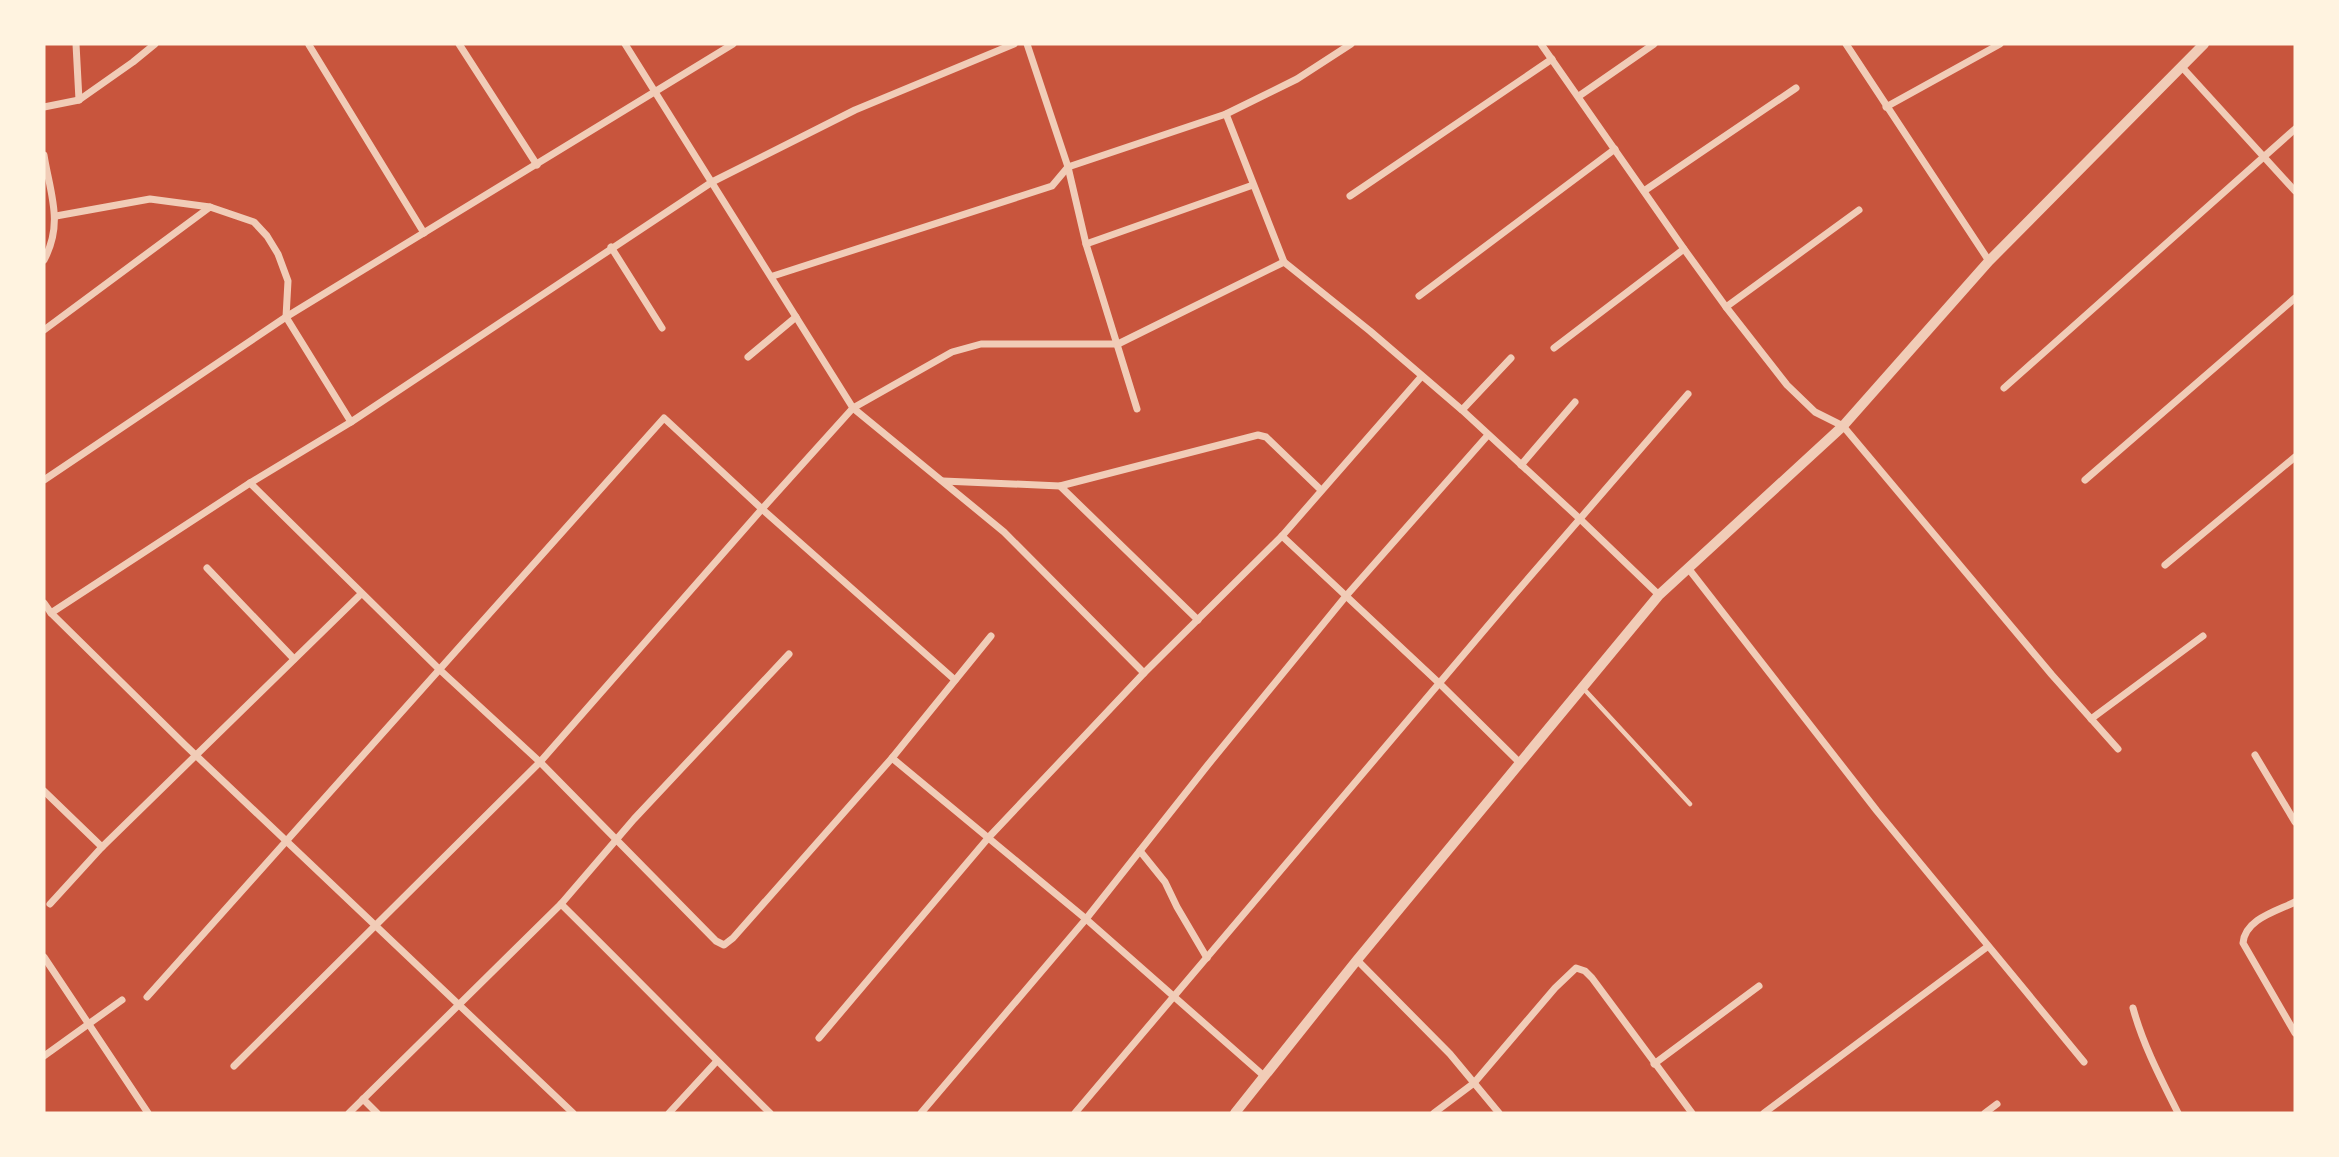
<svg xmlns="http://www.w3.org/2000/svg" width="2339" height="1157" font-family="Karla,sans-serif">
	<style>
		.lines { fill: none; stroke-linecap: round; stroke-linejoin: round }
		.service { stroke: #f1ccb7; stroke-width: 4.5 }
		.minor { stroke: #f1ccb7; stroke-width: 7 }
		.tertiary { stroke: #f1ccb7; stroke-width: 10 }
	</style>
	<rect width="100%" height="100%" fill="#c8553d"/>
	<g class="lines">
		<polyline class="service" points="1583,688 1690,804"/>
		<g class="minor">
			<polyline points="76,44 79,100"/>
			<polyline points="459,44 537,165"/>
			<polyline points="625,44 853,408 1004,532 1144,673"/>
			<polyline points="1027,44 1068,167 1086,244 1137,409"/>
			<polyline points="1541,44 1684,249 1726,307 1787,385 1815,412 1843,426 2052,675 2118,749"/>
			<polyline points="1846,44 1989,261"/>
			<polyline points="309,45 424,233"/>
			<polyline points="2181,66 2295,191"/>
			<polyline points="1579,96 1654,44"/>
			<polyline points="44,107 79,100 133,62 155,44"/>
			<polyline points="1886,107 2000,44"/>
			<polyline points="1226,114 1284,262 1370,331 1462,410 1580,519 1659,595"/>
			<path d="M44 155C50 193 64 223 44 260"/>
			<polyline points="1644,191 1796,88"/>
			<polyline points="1350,196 1552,59"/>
			<polyline points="56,216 150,199 210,207"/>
			<polyline points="1086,244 1253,185"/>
			<polyline points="611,247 662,328"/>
			<polyline points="773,276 1052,186 1068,167 1226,114 1297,79 1351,44"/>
			<polyline points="1419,296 1615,149"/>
			<polyline points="1726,307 1859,210"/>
			<polyline points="44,330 210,207 254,222 267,236 278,254 288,281 286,317 351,422"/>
			<polyline points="1554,348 1684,249"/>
			<polyline points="748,357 796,317"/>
			<polyline points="2004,388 2295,129"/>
			<polyline points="1462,410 1511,358"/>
			<polyline points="1521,465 1575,402"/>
			<polyline points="44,480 286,317 733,44"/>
			<polyline points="2085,480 2295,298"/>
			<polyline points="943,481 1060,486 1198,620"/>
			<polyline points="250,483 440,670 540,762 716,941 724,945 733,938 892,758 991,636"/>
			<polyline points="1060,486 1258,435 1266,437 1321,490"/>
			<polyline points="1282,536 1439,683 1520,763"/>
			<polyline points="2165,565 2295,457"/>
			<polyline points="207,568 294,659"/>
			<polyline points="1688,568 1877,811 2084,1062"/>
			<polyline points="44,603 51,613 185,745 573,1113"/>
			<polyline points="51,613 250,483 351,422 712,182 855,110 1014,44"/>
			<polyline points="2091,719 2203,636"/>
			<polyline points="2255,755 2295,822"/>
			<polyline points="892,758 1086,919 1264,1076"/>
			<polyline points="44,791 102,847 361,594"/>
			<polyline points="1140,851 1165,882 1177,907 1207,958"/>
			<path d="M2295 902C2277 911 2245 919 2243 943L2295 1033"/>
			<polyline points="50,904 102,847"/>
			<path d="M561 904C631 973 700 1044 770 1113"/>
			<polyline points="44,957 148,1113"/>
			<polyline points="1357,960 1450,1054 1499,1113"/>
			<polyline points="147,997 664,418 762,509 955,680"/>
			<path d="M2133 1008C2143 1045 2161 1079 2178 1113"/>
			<polyline points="819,1038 989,837 1144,673 1282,536 1421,377"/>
			<polyline points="44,1056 122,1000"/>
			<polyline points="1654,1064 1759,986"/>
			<polyline points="234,1066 540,762 762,509 853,408 952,352 981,344 1118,344 1284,262"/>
			<polyline points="363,1099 377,1113"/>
			<polyline points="349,1113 561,904 634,819 789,654"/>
			<polyline points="669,1113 716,1062"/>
			<polyline points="921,1113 1086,919 1207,766 1346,596 1488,435"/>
			<polyline points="1075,1113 1514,595 1688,394"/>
			<polyline points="1434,1113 1474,1083 1555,988 1576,968 1585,971 1592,978 1692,1113"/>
			<polyline points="1764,1113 1987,947"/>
			<polyline points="1985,1113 1997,1104"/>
		</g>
		<polyline class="tertiary" points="1235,1113 1357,960 1659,595 1843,426 1989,261 2204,44"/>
	</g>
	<rect width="2339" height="1157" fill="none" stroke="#fff3e0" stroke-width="91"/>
</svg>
